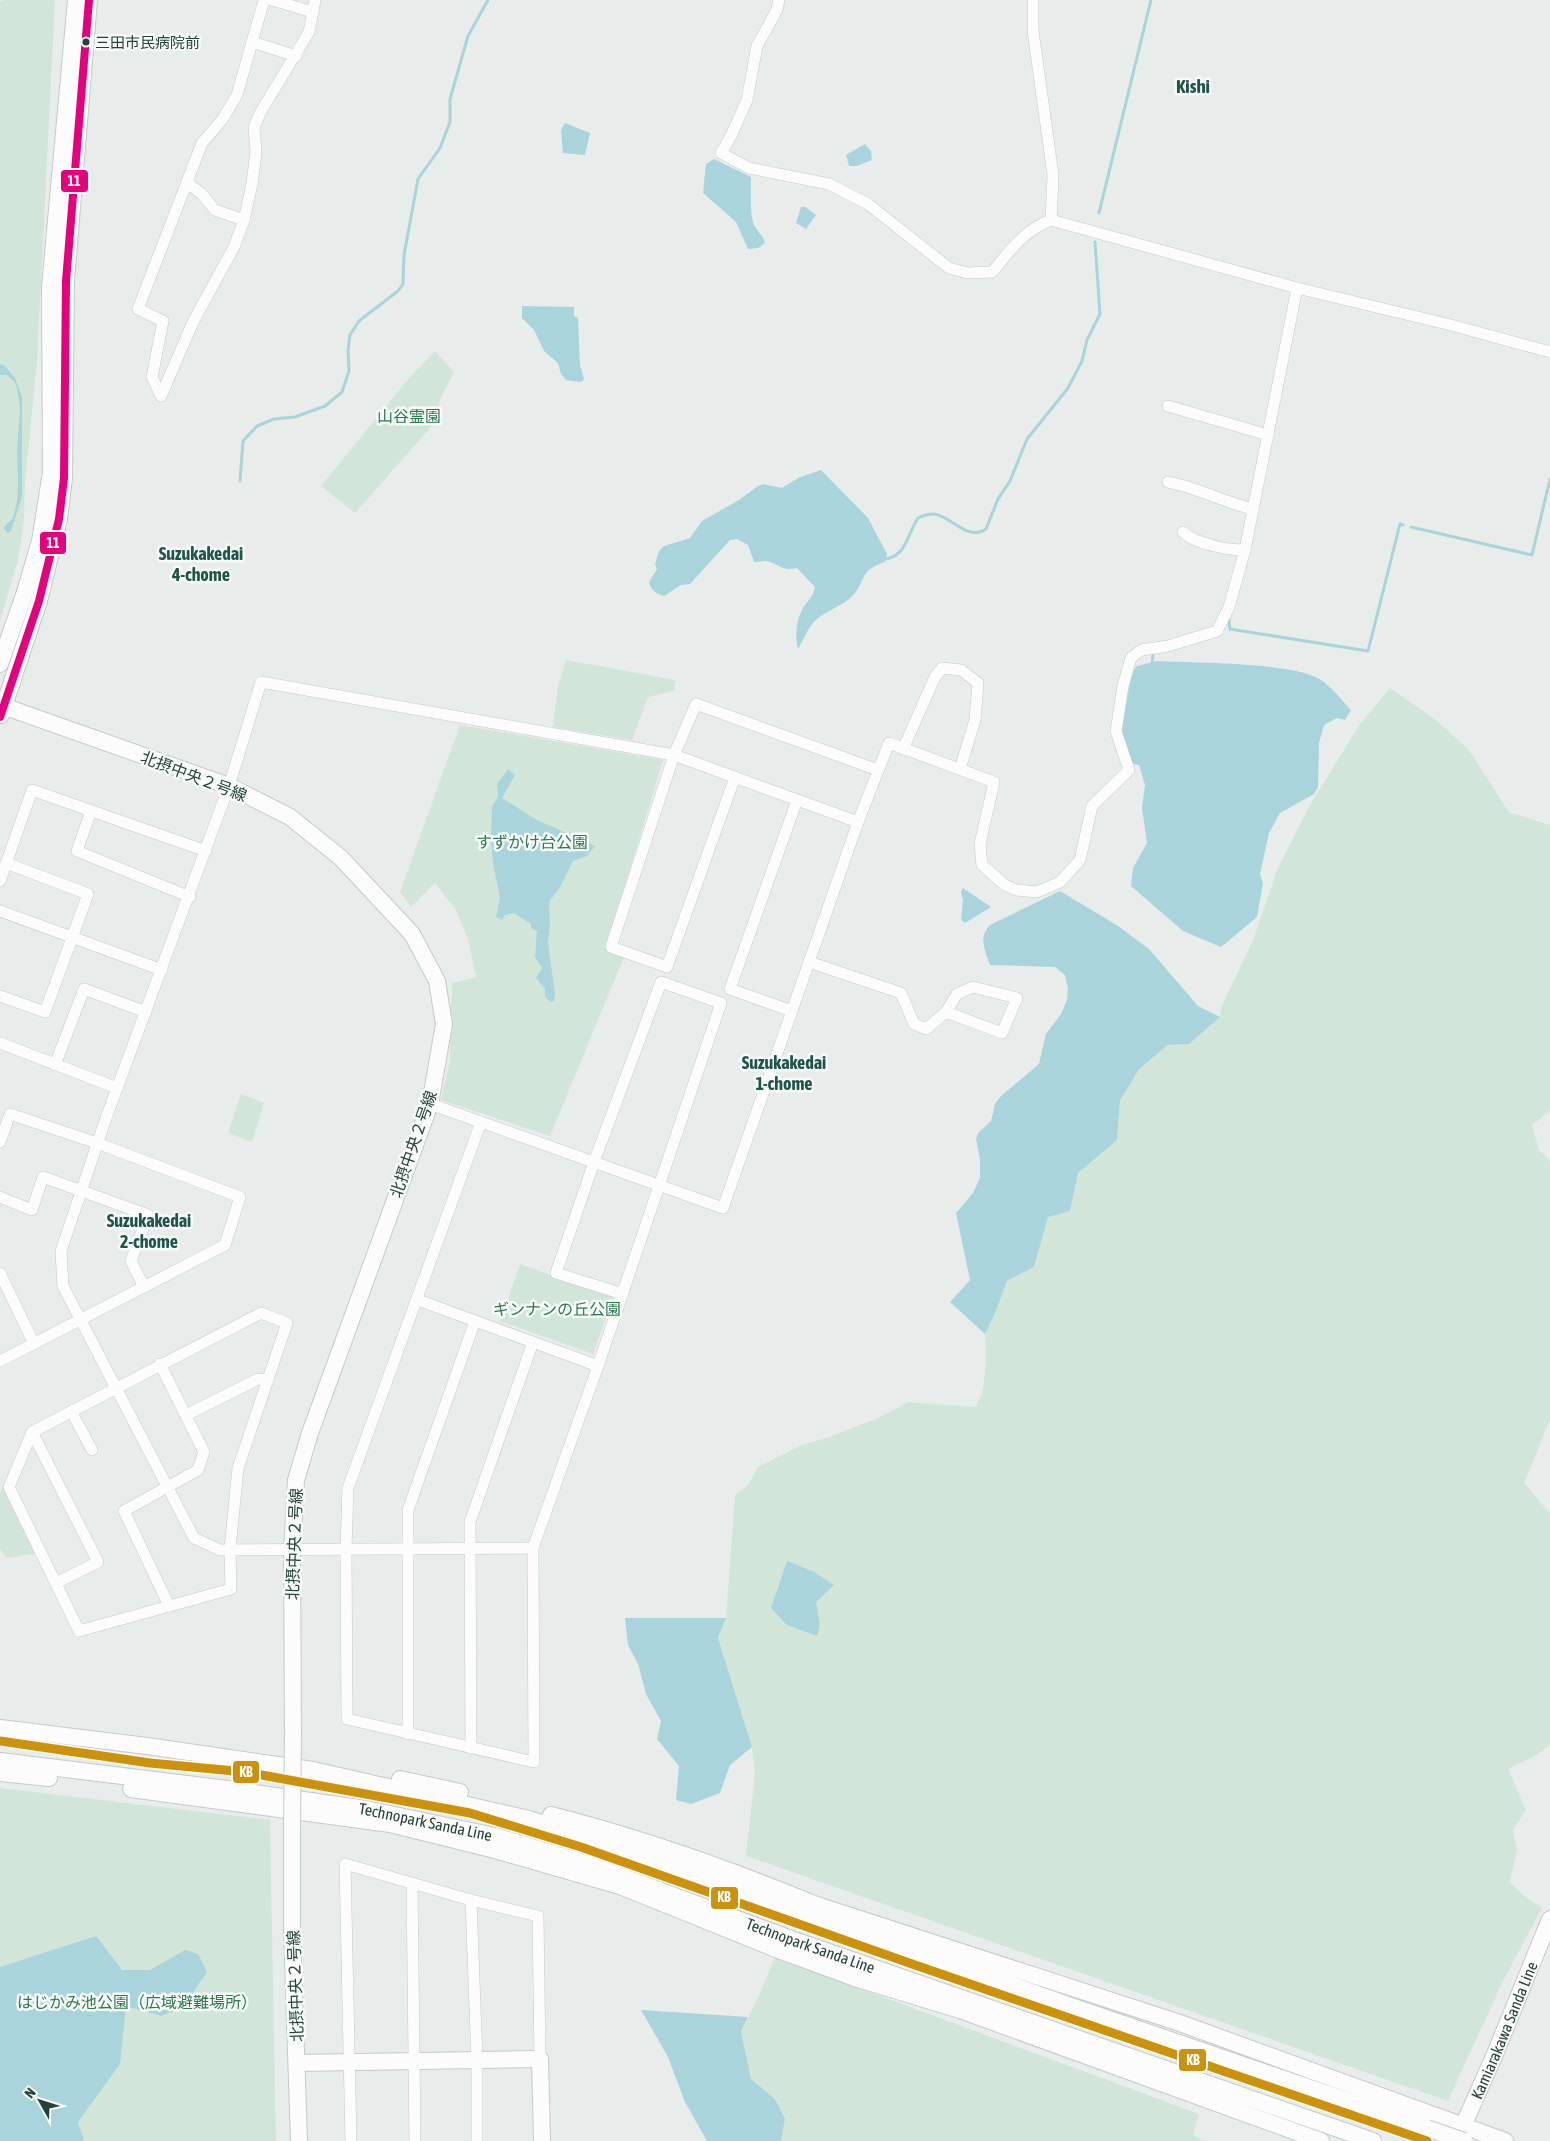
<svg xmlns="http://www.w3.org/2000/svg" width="1550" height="2141" font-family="'Asap Condensed','Noto Sans JP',sans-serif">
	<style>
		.green { fill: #d1e6d8 }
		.water { fill: #a9d4db }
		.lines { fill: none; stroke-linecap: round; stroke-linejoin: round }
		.stream { stroke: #a9d4db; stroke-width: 3 }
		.street-casing { stroke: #c5cac8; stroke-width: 12 }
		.secondary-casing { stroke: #c3cbc8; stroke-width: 18 }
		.street { stroke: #fcfcfc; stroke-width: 11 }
		.secondary { stroke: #fcfcfc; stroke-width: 16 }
		.secondary-bridge-casing { stroke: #c3cbc8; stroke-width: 18; stroke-linecap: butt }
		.secondary-bridge { stroke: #fcfcfc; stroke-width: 16 }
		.bus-1-casing { stroke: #f7fbf9; stroke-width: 11 }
		.bus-1 { stroke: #e5007d; stroke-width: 8 }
		.rail-1-casing { stroke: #f7fbf9; stroke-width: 12 }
		.rail-1 { stroke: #cd920c; stroke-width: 9 }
		.bus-dot { fill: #24423a; stroke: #f7fbf9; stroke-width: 2 }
		.labels { text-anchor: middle; stroke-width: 5; stroke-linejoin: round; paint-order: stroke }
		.bus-label { font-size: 15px; fill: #24423a; stroke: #f7fbf9; text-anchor: start }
		.park-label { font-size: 16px; fill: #2d7a4b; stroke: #f7fbf9 }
		.street-label { font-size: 16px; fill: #24423a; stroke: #f7fbf9 }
		.neighbourhood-label { font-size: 18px; font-weight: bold; fill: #1f5548; stroke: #f7fbf9 }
		.quarter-label { font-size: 19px; font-weight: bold; fill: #1f5548; stroke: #f7fbf9 }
		.line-badge { stroke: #f7fbf9; stroke-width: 2 }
		.badge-label { font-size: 14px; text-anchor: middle; font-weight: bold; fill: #fff }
	</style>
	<rect width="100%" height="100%" fill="#e8edeb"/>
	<g class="green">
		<polygon points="4,0 55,0 37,363 25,483 24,520 18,560 0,621 0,2"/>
		<polygon points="435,351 454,372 440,399 437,420 355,513 321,486 410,377"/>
		<polygon points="566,660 676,680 674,691 648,697 632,740 553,727 558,686"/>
		<polygon points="1390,688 1436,720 1469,750 1509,812 1550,825 1550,1111 1532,1125 1539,1150 1550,1161 1550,1420 1524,1483 1550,1513 1550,1745 1535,1756 1508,1769 1526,1810 1513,1830 1517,1850 1510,1882 1524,1896 1542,1908 1502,1983 1448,2101 746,1856 755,1774 752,1747 718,1638 726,1618 735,1495 749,1484 758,1467 802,1445 829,1437 878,1418 908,1402 976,1407 983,1390 986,1361 985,1334 996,1311 1007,1281 1034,1267 1048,1216 1070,1211 1078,1173 1117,1140 1120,1101 1139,1069 1168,1045 1189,1044 1220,1017 1221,1008 1253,940 1278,868 1310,805 1360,724"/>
		<polygon points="460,725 663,760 606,949 624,957 550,1136 441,1100 450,1061 452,983 476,977 468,939 456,910 435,883 411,907 400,892"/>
		<polygon points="241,1094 264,1103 252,1142 228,1133"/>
		<polygon points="520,1264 613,1297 593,1354 500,1321"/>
		<polygon points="3,1486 35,1554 6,1558 0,1549 0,1493"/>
		<polygon points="0,1788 270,1820 276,2141 0,2141"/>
		<polygon points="775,1957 1199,2114 1193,2135 1204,2141 781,2141 785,2119 775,2099 751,2079 741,2031 757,2000"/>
	</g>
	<g class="water">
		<polygon points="565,123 590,133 585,155 563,153 561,130"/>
		<polygon points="865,144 871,151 872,160 857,166 849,166 846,155"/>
		<path d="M714 159 751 177C751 190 750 210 753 222 756 231 763 235 765 243L758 248 748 249 736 222 703 193 706 164Z"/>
		<polygon points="801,207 805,207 816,215 806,229 796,223"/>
		<polygon points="522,306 574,307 574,316 578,318 580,365 584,379 581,382 566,380 561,374 558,363 544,351 534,330 522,318"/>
		<polygon points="0,364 4,365 15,378 22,397 22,497 11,531 8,533 3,528 13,518 17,501 18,486 17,451 20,409 17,388 14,381 7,375 0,375"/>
		<path d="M821 470 868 518 887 554 885 562C856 571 868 583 849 599 839 607 826 611 816 620 808 627 804 639 798 649 795 638 796 622 801 612 805 602 813 599 815 587L797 568C782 571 782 566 770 562 766 560 758 562 754 562L748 545 737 539 730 540 690 584 681 585 664 596C656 593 651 591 649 582L657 569 655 564 659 551 664 546 690 538 702 521 739 500 758 486 763 484 782 488 800 477Z"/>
		<path d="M1157 661C1192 663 1296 662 1321 680 1332 687 1342 701 1351 710L1345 720 1337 718 1324 725 1319 743 1318 787 1314 794 1280 813 1269 833 1260 874 1263 883 1257 917 1221 947 1183 931 1131 886 1133 868 1147 843 1142 808 1145 785 1139 765 1130 763 1121 732 1132 673 1137 666Z"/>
		<polygon points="508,769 515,775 502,798 537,820 595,846 587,856 573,861 559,889 550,900 549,907 550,923 548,943 555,994 554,1001 551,1002 545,997 545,989 536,978 542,968 535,957 537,931 531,928 531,924 514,913 505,915 502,920 496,917 500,897 493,863 491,838 492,806 498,797 497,784"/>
		<polygon points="963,888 991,907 965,923 961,920 963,900 961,892"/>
		<path d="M1060 891 1118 926 1149 949 1198 1006 1220 1017 1189 1044 1168 1045 1139 1069 1120 1101 1117 1140 1078 1173 1070 1211 1048 1217 1034 1267 1007 1281 996 1311 985 1334 950 1302 970 1280 956 1213 973 1193 980 1178V1160L976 1138 979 1132 991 1121 995 1104 1000 1097 1039 1064 1046 1034 1061 1014 1067 1000 1068 988 1065 975 1055 967 990 965C985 950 978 938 990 925Z"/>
		<polygon points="787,1561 814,1572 834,1585 816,1602 820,1626 817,1636 787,1625 771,1608"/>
		<polygon points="625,1618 726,1618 718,1638 752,1747 730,1765 720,1793 691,1804 676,1800 679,1766 657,1739 661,1721 646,1694 638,1664 628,1645"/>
		<polygon points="96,1936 122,1970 150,1970 185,1950 198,1954 207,1972 182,2008 161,2016 126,2006 120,2064 78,2122 84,2141 0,2141 0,1967"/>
		<polygon points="641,2010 748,2017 741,2031 751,2079 775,2099 785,2119 781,2141 707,2141 685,2102 668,2057"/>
	</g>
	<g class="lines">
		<g class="stream">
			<polyline points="1099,213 1151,0"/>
			<polyline points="240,481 243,441 257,426 274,419 295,417 325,406 342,392 349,371 348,350 350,335 359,321 398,291 403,284 404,255 418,179 440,148 450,122 450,99 468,36 488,0"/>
			<polyline points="1411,527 1532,555 1550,479"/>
			<path d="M886 559C906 556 908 533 918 518 922 516 928 514 934 514 950 515 967 542 986 529L998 499 1010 481 1027 439 1068 388 1082 361 1087 340 1100 314 1095 242"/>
			<polyline points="1229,620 1230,629 1368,651 1400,524 1403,525"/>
			<polyline points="1152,663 1153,655"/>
		</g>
		<g class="street-casing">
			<g id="street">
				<polyline points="272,0 313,12"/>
				<path d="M779 0 777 10 757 46 747 100 731 136 721 153 749 168 829 184 868 204 949 268 967 273 992 272C1010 251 1024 230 1051 220L1297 288 1451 325 1550 352"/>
				<polyline points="1033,0 1033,31 1053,175 1051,220"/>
				<polyline points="252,42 296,56"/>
				<polyline points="187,183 201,193 215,210 244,220"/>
				<polyline points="161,396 152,377 163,321 138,309 202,143 222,120 237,95 264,0"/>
				<polyline points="161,396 193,322 234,247 244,220 252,184 256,152 254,128 260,113 309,32 315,0"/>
				<polyline points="1168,406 1268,435"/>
				<path d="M1168 482C1198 488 1224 502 1253 509"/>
				<path d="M1183 532C1195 544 1228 550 1245 550"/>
				<polyline points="903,749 935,677 942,668 961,670 978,683 975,720 960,769"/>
				<polyline points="735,777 667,967 611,947 674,755 696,704 878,770"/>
				<polyline points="91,811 77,851 190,897"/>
				<polyline points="0,881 32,790 206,851"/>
				<polyline points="0,911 162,970"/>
				<polyline points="809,962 901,993 914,1024 926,1029 946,1012 957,994 973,987 1017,998 1002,1033 946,1012"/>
				<polyline points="0,996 45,1012 88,894 6,863"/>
				<polyline points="792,1011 730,989 797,800"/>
				<polyline points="0,1043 117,1088"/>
				<polyline points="55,1065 84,989 146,1012"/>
				<polyline points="430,1104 723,1208 858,822 889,743 994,782 980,844 982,865 1005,885 1016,890 1037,892 1060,882 1080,860 1092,806 1129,770 1116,731 1123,686 1131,658 1141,650 1168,646 1217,631 1229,607 1245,550 1297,288"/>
				<polyline points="481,1122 348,1488 346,1550 347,1719 534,1762 533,1548 598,1366 721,1003 661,982 594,1162 556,1273 623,1294"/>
				<polyline points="0,1142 10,1114 97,1143 240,1197 225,1245 0,1361"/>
				<polyline points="0,1197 32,1210 43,1177 148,1215 131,1261 144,1287"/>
				<polyline points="0,1273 34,1344"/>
				<polyline points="418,1300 598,1366"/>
				<polygon points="261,1313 287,1323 238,1468 230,1549 231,1589 79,1631 9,1487 32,1432"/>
				<polyline points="160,1364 204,1452 198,1470 124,1511 169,1606"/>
				<polyline points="71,1411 92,1450"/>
				<polyline points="186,1415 258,1379 268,1380"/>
				<polyline points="32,1432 98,1562 56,1583"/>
				<polyline points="533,1548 220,1550 194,1538 63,1286 61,1251 106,1118 229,786 261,682 674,755 858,822"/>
				<polyline points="408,1734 408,1510 475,1321"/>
				<polyline points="471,1748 470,1522 533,1342"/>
				<polyline points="412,1883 415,2141"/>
				<polyline points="471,1900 477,2061 477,2141"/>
				<polyline points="351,2141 345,1864 471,1900 538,1916 540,2059"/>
			</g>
		</g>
		<g class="secondary-casing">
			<g id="secondary">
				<polyline points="0,664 25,592 40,541 51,472 50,287 76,0"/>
				<polyline points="0,705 229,786 290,817 341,858 412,934 437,981 444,1024 430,1104 310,1433 296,1480 292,1550 293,1735"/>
				<polyline points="1,715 39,601 59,519 64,478 66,281 89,0"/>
				<polyline points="0,1728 147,1746 313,1770 529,1819 648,1857 1074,2007 1427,2128"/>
				<path id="s1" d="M0 1761 228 1789 366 1809 495 1836 591 1865 794 1940 1373 2141"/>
				<polyline points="0,1773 49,1778"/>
				<polyline points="400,1779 460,1792"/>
				<polyline points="131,1789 390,1824 495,1850 620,1886 781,1951 855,1978"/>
				<path d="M551 1815C642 1838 732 1870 819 1906"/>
				<polyline points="292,1830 292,1931 299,2141"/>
				<polyline points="817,1905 1177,2022 1505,2141"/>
				<polyline points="847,1974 855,1978 960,2010 1321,2141"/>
				<polyline points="298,2063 540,2059 542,2141"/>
				<path id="s2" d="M1459 2135 1495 2054 1550 1919"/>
			</g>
		</g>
		<use href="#street" class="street"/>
		<use href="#secondary" class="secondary"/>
		<g class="secondary-bridge-casing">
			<g id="secondary-bridge">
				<polyline points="292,1830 293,1735"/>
				<polyline points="1427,2128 1464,2141"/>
			</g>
		</g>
		<use href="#secondary-bridge" class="secondary-bridge"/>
		<g class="bus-1-casing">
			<polyline id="bus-1" points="0,717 39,601 59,519 64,478 66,281 89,0"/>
		</g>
		<use href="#bus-1" class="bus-1"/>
		<g class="rail-1-casing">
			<polyline id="rail-1" points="0,1741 150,1763 245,1772 470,1813 581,1847 915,1965 1427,2141"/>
		</g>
		<use href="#rail-1" class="rail-1"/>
	</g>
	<circle class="bus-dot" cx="86" cy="42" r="4.5"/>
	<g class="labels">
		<g class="bus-label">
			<text x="95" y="48">三田市民病院前</text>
		</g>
		<g class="park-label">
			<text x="409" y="422">山谷霊園</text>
			<text x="532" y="848">すずかけ台公園</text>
			<text x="557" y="1315">ギンナンの丘公園</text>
			<text x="137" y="2008">はじかみ池公園（広域避難場所）</text>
		</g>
		<g class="street-label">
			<text transform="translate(194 776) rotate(21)" y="6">北摂中央２号線</text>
			<text transform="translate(413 1144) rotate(-71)" y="6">北摂中央２号線</text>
			<text transform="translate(294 1544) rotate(-88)" y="6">北摂中央２号線</text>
			<text dy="6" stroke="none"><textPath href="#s1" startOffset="430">Technopark Sanda Line</textPath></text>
			<text dy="6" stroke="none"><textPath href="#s1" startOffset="835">Technopark Sanda Line</textPath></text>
			<text transform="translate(295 1986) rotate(-92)" y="6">北摂中央２号線</text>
			<text dy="6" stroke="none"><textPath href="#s2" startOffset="114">Kamiarakawa Sanda Line</textPath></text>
		</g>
		<g class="neighbourhood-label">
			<text x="201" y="560">Suzukakedai<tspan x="201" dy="21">4-chome</tspan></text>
			<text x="784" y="1069">Suzukakedai<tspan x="784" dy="21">1-chome</tspan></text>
			<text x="149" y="1227">Suzukakedai<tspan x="149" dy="21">2-chome</tspan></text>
		</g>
		<g class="quarter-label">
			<text x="1193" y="93">Kishi</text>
		</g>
	</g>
	<g class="line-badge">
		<rect x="60" y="169" width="29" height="24" rx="5" fill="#e5007d"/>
		<rect x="39" y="531" width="28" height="24" rx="5" fill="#e5007d"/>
		<rect x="232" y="1760" width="28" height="24" rx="5" fill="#cd920c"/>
		<rect x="710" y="1886" width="29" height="24" rx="5" fill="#cd920c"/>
		<rect x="1178" y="2048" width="29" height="24" rx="5" fill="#cd920c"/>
	</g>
	<g class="badge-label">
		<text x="74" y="186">11</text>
		<text x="53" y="548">11</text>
		<text x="246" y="1777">KB</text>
		<text x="724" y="1902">KB</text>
		<text x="1193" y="2065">KB</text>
	</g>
	<g transform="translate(40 2101) rotate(309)" stroke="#f7fbf9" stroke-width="4" paint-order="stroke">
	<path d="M0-4L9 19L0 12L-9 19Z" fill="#24423a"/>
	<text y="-8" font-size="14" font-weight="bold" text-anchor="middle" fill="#24423a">N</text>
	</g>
</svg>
